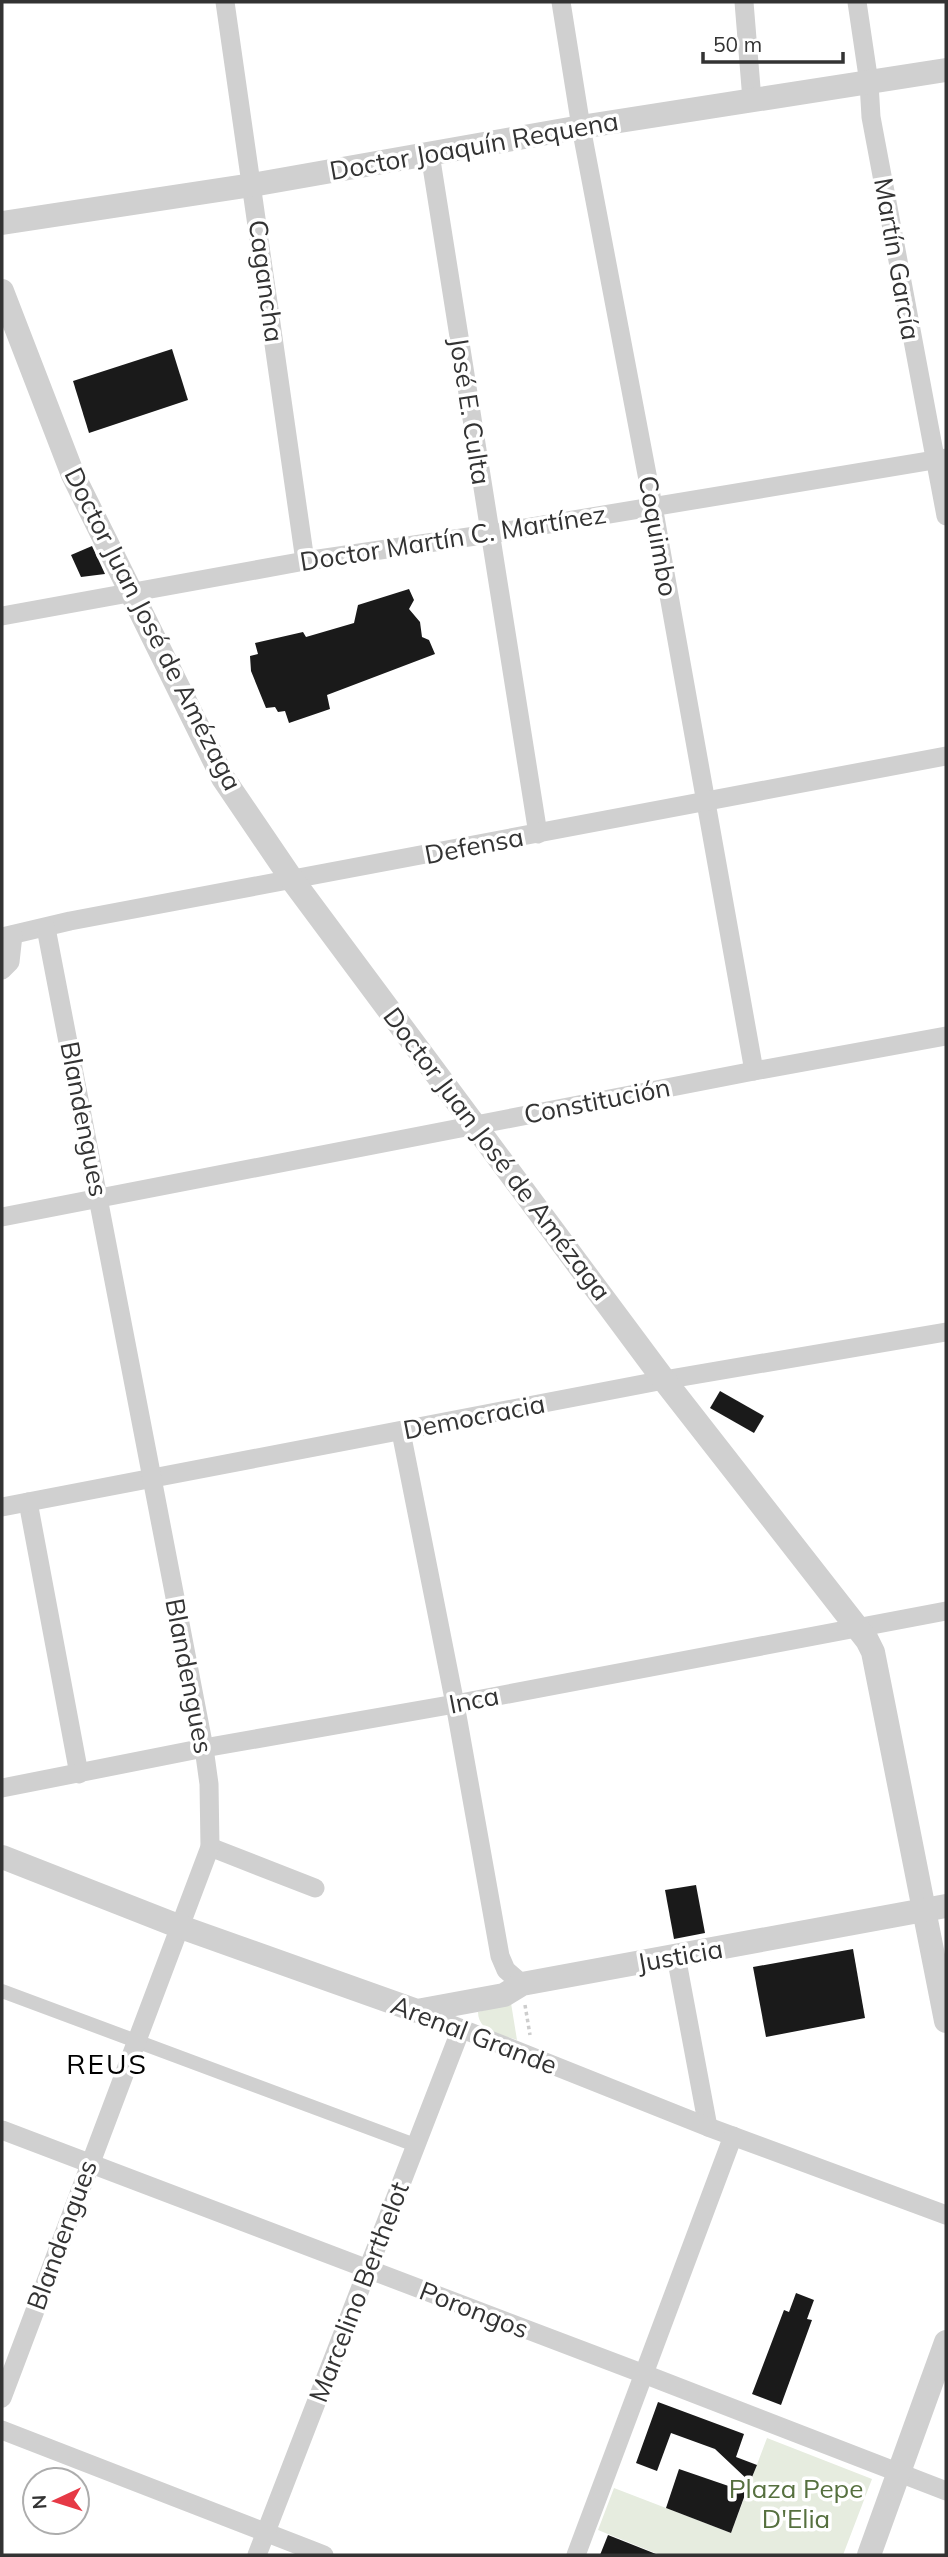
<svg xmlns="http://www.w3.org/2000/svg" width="948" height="2557" font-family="Mulish,sans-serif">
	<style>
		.green { fill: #e6ecdf }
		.building { fill: #1a1a1a }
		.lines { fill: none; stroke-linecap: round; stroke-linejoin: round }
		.path { stroke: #cdcdcd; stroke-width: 3.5; stroke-dasharray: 3.5 3.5; stroke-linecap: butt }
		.pedestrian { stroke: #d0d0d0; stroke-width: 14 }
		.minor { stroke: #d0d0d0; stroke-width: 19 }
		.tertiary { stroke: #d0d0d0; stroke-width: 24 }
		.labels { text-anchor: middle; stroke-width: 7; stroke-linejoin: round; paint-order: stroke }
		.street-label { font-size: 26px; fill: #333; stroke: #fff }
		.park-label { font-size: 26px; fill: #56703f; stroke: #fff }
		.neighbourhood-label { font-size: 28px; letter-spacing: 2px; fill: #000; stroke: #fff }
	</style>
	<rect width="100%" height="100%" fill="#fff"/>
	<g class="green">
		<path d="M511 2003 517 2040C502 2035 478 2032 478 2012Z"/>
		<polygon points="767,2438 872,2479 843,2555 660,2555 598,2530 614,2488 731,2533"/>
	</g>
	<g class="building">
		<polygon points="172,349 188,400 89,433 73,381"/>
		<polygon points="92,546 105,574 81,577 71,555"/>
		<polygon points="409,589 414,600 409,609 420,622 422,637 429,640 435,654 327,695 330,709 289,723 285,711 278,712 275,707 266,708 251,671 250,656 258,654 255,643 303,632 306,637 354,623 358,605"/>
		<polygon points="720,1391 764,1416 754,1433 710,1408"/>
		<polygon points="696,1885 705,1933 674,1939 665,1890"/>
		<polygon points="853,1949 865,2018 766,2037 753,1967"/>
		<polygon points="796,2293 814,2300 807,2319 812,2320 781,2405 752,2394 784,2310 789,2312"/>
		<polygon points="658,2402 744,2434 736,2457 757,2465 750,2482 715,2449 671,2433 657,2471 636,2463"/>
		<polygon points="679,2469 746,2492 731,2533 666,2508"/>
		<polygon points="608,2535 656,2554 656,2555 600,2555"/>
	</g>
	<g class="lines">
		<polyline class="path" points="525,2005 530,2035"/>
		<polyline class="pedestrian" points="2,1991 415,2145"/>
		<g class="minor">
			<polyline points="225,2 305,561"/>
			<polyline points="561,2 581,127 653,506 754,1071"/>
			<polyline points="744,2 752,100"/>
			<polyline points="857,2 869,83 871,117 946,516"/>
			<polyline points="430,154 538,834"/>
			<polyline points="2,616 305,561 489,534 946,458"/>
			<polyline points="2,937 70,921 946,756"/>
			<polyline points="2,970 10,962 13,935"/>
			<polyline points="2,1217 754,1071 946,1036"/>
			<polyline points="401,1432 455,1704 500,1956 506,1970 522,1984"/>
			<polyline points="28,1502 79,1774"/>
			<polyline points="2,1507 664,1380 946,1332"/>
			<polyline points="2,1788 204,1748 455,1704 946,1611"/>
			<polyline points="210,1847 315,1888"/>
			<polyline points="676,1956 708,2127"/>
			<polyline points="417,2011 708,2127 946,2215"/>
			<polyline points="2,2130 644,2374 946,2491"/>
			<polyline points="2,2398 210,1847 209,1784 204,1748 46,928"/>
			<polyline points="2,2430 324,2555"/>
			<polyline points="257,2555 461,2029"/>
			<polyline points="576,2555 733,2136"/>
		</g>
		<g class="tertiary">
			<polyline points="2,223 252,185 581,127 946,70"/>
			<polyline points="2,291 73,475 223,778 293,881 664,1380 867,1640 873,1652 946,2021"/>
			<polyline points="2,1857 178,1926 417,2011 504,1995 522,1984 946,1906"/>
			<polyline points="869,2555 946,2342"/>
		</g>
	</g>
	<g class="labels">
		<g class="street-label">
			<text transform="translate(474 146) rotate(-10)" y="9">Doctor Joaquín Requena</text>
			<text transform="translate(897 259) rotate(80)" y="9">Martín García</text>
			<text transform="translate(266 281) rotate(82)" y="9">Cagancha</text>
			<text transform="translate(470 411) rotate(81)" y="9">José E. Culta</text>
			<text transform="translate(658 536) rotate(80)" y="9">Coquimbo</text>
			<text transform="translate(453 538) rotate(-9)" y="9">Doctor Martín C. Martínez</text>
			<text transform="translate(153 629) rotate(63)" y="9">Doctor Juan José de Amézaga</text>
			<text transform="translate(474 846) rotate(-11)" y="9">Defensa</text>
			<text transform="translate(597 1101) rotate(-11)" y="9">Constitución</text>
			<text transform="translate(84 1119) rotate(79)" y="9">Blandengues</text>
			<text transform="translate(497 1154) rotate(53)" y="9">Doctor Juan José de Amézaga</text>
			<text transform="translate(474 1417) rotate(-11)" y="9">Democracia</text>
			<text transform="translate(189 1676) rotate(79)" y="9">Blandengues</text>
			<text transform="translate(474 1700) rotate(-11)" y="9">Inca</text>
			<text transform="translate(680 1956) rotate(-10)" y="9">Justicia</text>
			<text transform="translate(474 2035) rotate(21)" y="9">Arenal Grande</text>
			<text transform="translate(62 2235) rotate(-70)" y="9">Blandengues</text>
			<text transform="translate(359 2292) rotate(-69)" y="9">Marcelino Berthelot</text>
			<text transform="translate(474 2310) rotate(21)" y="9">Porongos</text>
		</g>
		<g class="park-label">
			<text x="796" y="2498">Plaza Pepe<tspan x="796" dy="30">D'Elia</tspan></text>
		</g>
		<g class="neighbourhood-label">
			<text x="107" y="2074">REUS</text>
		</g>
	</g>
	<rect width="948" height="2557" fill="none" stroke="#333333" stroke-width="7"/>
	<g transform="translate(56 2501) rotate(266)"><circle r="33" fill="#ffffff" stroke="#adadad" stroke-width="2"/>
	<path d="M0-5L12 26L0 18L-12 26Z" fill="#e63946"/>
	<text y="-10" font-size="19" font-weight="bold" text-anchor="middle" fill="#333333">N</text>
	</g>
	<path d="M703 52v10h140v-10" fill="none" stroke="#333333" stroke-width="3.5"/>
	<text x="713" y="52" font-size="21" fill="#333333" stroke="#ffffff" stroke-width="5" paint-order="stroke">50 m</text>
</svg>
